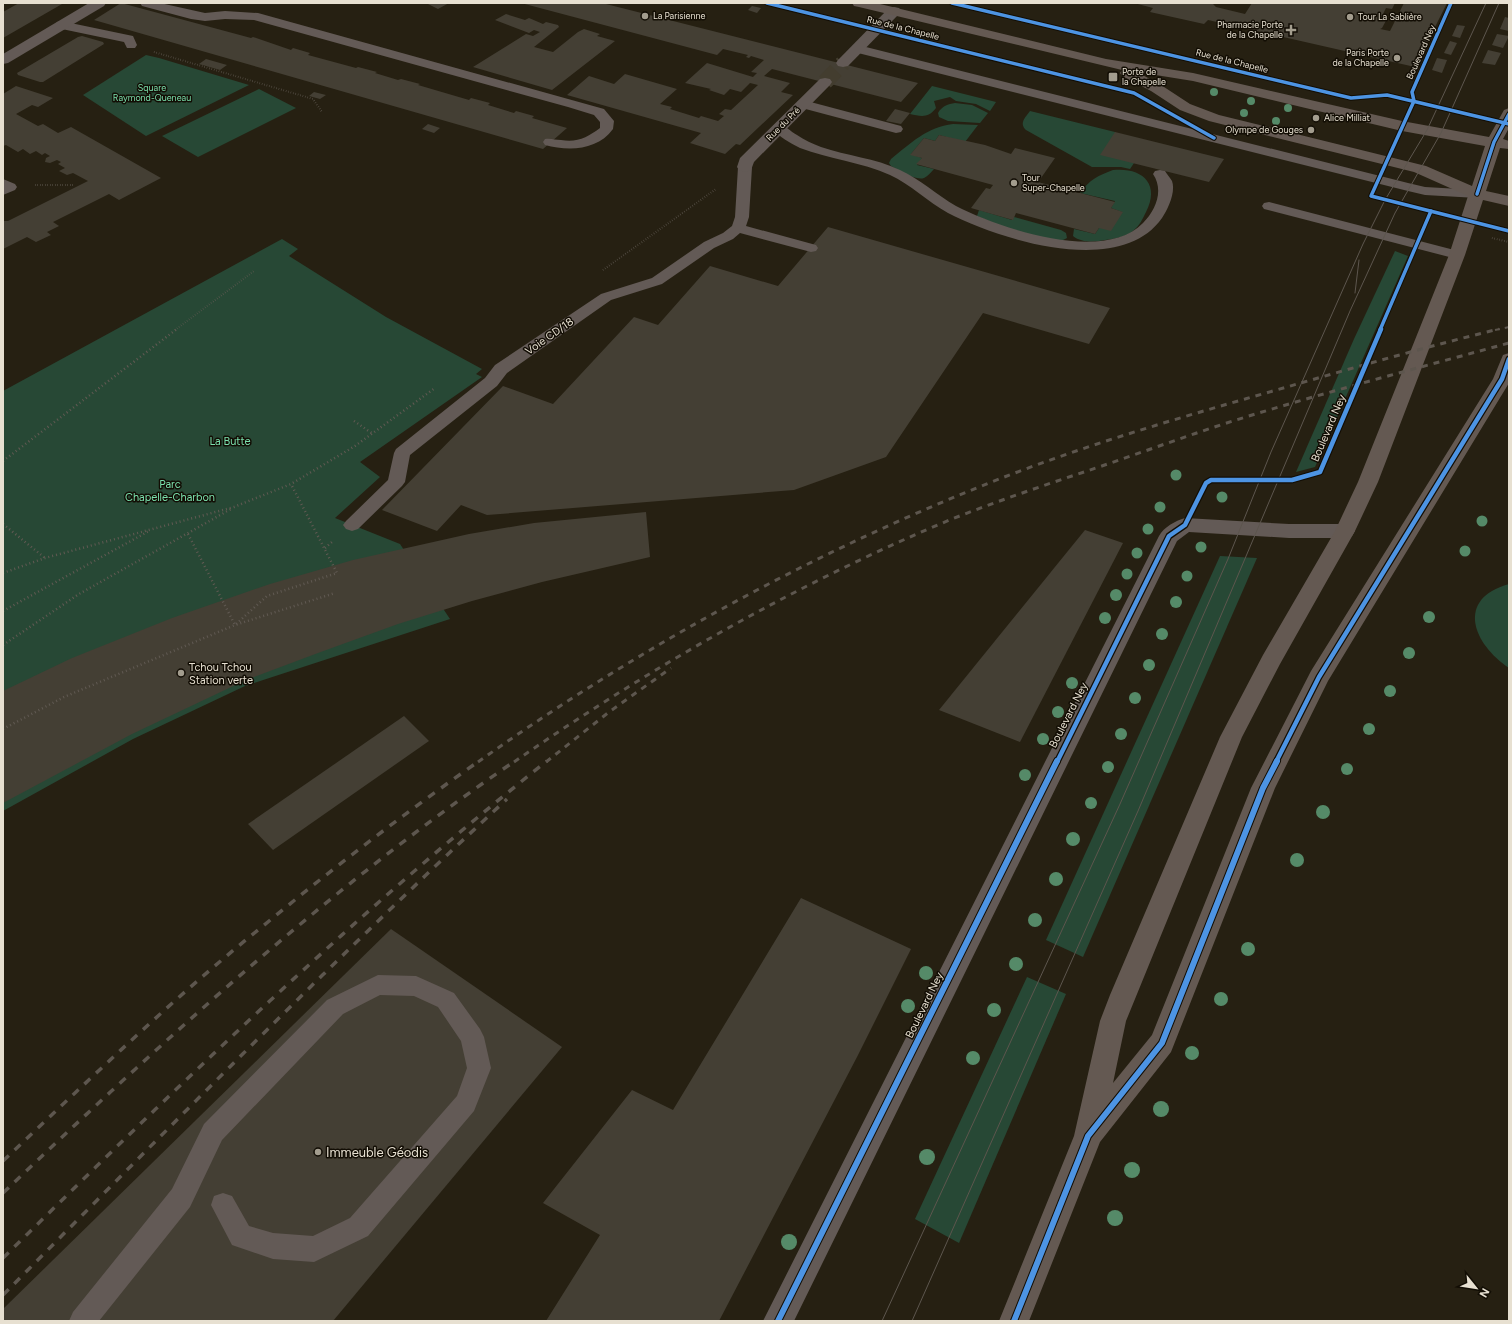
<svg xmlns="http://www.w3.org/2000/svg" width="1512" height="1324" font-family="Figtree,sans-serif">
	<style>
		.green { fill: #274835 }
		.building { fill: #443f34 }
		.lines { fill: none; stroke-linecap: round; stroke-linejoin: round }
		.minor-tunnel { stroke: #433d2f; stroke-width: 16; stroke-dasharray: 16 8; stroke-linecap: butt }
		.path-far1 { stroke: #615a53; stroke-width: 2; stroke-dasharray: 0.5 2; stroke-linecap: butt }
		.path { stroke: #615a53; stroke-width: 2.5; stroke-dasharray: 1 3; stroke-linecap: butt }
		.service { fill: #635a56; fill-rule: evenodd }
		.minor { fill: #635a56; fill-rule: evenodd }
		.primary { fill: #645952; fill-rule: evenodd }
		.tram { stroke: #5d564e; stroke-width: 1 }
		.rail-far2 { stroke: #5d564e; stroke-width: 2; stroke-dasharray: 5 5; stroke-linecap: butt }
		.rail-far1 { stroke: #5d564e; stroke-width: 3; stroke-dasharray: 6 6; stroke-linecap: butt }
		.rail { stroke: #5d564e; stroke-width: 3.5; stroke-dasharray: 8 8; stroke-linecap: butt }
		.cycleway-far2-casing { stroke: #120d04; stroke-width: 5.5 }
		.cycleway-far1-casing { stroke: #120d04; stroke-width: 7 }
		.cycleway-casing { stroke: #120d04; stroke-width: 8 }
		.cycleway-far2 { stroke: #4d94e3; stroke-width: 3.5 }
		.cycleway-far1 { stroke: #4d94e3; stroke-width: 4.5 }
		.cycleway { stroke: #4d94e3; stroke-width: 6 }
		.tree { fill: #558a68 }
		.poi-dot { fill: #a39d8e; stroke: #120d04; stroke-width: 1.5 }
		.labels { text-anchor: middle; stroke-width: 3; stroke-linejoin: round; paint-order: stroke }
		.far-poi-label { font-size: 9px; fill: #e7e0d1; stroke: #120d04; text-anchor: start }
		.far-street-label { font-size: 9px; fill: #e7e0d1; stroke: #120d04 }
		.far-park-label { font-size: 9px; fill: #7be1ae; stroke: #120d04 }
		.street-label { font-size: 11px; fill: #e7e0d1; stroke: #120d04 }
		.park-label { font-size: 11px; fill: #7be1ae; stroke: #120d04 }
		.poi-label { font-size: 11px; fill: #e7e0d1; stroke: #120d04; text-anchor: start }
		.near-poi-label { font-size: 13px; fill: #e7e0d1; stroke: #120d04; text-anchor: start }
	</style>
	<rect width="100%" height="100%" fill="#262012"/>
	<g class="green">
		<polygon points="146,55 159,58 249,85 146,136 83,95"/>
		<path d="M932 86 996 102 990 111 976 104 956 101 950 97 934 101 936 108C928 119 920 116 910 114Z"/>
		<polygon points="259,89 296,108 198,157 162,136"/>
		<path d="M955 103 972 105 988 113 980 123 948 121 939 117 938 113C942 106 948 104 955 103Z"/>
		<path d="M1030 111 1115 132 1134 163 1130 169 1121 167H1092L1026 130C1019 123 1025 118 1030 111Z"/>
		<path d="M953 124 978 125 965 142 939 135 935 141 924 138 911 154 922 158 917 165 934 169C931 172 928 176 924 178 915 181 899 170 891 166L889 163 891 159C911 143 927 127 953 124Z"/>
		<path d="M1113 170C1141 167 1161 183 1146 212 1143 218 1140 225 1134 230 1126 238 1111 239 1099 241 1091 242 1080 242 1073 236L1074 229 1095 234 1099 228 1122 212 1111 208 1115 201 1080 193C1089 180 1099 175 1113 170Z"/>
		<polygon points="979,210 1012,220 1014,217 1061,230 1066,233 1067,238 1061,241 1015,232 977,216"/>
		<polygon points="282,239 298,249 289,256 386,317 482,369 476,374 482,377 360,462 380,477 335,518 400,544 450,619 245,686 133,739 3,811 3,391"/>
		<polygon points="1395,251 1408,256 1315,467 1296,472 1354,339"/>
		<polygon points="1220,556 1257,558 1083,957 1046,940"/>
		<path d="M1509 584V668C1473 644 1455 599 1509 584Z"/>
		<polygon points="1027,977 1066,994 959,1243 915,1219"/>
	</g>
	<g class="building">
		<polygon points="19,3 60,3 62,4 3,38 3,12"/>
		<polygon points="121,3 251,38 253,37 291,50 293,48 310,53 308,55 356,68 358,67 377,72 375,73 398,80 401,79 420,84 418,85 469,100 471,98 490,103 488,105 514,113 516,111 534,116 532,118 567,128 543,149 94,20"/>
		<polygon points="426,3 449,3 438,9"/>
		<polygon points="521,3 602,3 918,83 901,102 772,69 764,76 790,83 781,92 793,95 740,145 736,144 725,154 690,143 701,133 567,95 589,76 614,84 625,74 677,89 660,104 672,107 670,109 699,118 701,116 718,121 724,116 719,114 725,109 731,110 758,85 750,83 741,92 730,89 724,95 709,90 711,89 685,83 707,63 753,77 757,73 751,72 764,60 751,56 749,58 746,57 748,55 723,49 717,55"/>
		<polygon points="1134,3 1209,3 1213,4 1216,7 1245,14 1252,3 1395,3 1392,9 1386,8 1382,16 1388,17 1382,28 1380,29 1390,31 1404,3 1447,3 1415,67 1208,20 1204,24 1150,12 1153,8"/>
		<polygon points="752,6 761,8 757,13 748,10"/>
		<polygon points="506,14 525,20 529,18 543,24 546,22 558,25 559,27 534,47 553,52 578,32 584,29 600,34 597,36 615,41 552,90 473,67 526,34 533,36 540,32 534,30 529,33 495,20"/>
		<polygon points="1505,17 1509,18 1509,31 1500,29"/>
		<polygon points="1457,25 1465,26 1460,38 1452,36"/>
		<polygon points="1497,34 1509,36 1503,48 1492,45"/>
		<polygon points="82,36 103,42 104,44 43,82 40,82 18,75 17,73 78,37"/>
		<polygon points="1450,41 1457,43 1451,55 1444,53"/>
		<polygon points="1488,50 1501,53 1495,65 1482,63"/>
		<polygon points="1437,58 1447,60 1442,73 1432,70"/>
		<polygon points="206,59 227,65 220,70 199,64"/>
		<polygon points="16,86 53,98 38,107 32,105 16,114 38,126 43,124 58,133 71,127 161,178 119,200 109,194 53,222 59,226 47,232 51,235 36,242 27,237 3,249 3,221 8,221 88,181 73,173 67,175 59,171 65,168 58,164 61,162 57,160 50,163 45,162 46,158 50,156 45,153 42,155 36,151 30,154 23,149 18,152 6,145 3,146 3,94"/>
		<polygon points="314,92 326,95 320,99 309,96"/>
		<polygon points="895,109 910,113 901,124 886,121"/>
		<polygon points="428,124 440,128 434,133 422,129"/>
		<polygon points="1115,132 1224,159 1209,182 1100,155"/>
		<polygon points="939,135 985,145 1011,154 1015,148 1055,158 1041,178 1037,177 1034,181 1115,202 1111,208 1123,212 1111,231 1099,228 1095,234 1016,213 1013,220 971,208 986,188 990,189 993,185 916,164 922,158 910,155 924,138 935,141"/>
		<polygon points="828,227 1110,308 1089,344 983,313 886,457 794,490 487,515 461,505 437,531 382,510 503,386 553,404 634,317 658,325 710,266 778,286"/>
		<polygon points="646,512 650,557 542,582 472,601 398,624 318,653 246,680 132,734 3,803 3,691 72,658 172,618 270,584 353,560 469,534 534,523"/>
		<polygon points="1085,530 1123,543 1020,742 939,710"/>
		<polygon points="404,716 429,741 273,850 248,824"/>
		<polygon points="801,898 911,949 857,1057 719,1321 546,1321 600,1235 543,1203 632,1090 673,1110"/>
		<polygon points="391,929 562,1047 333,1321 3,1321 3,1309"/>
	</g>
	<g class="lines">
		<polyline class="minor-tunnel" points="825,82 843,63"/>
		<g class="path-far1">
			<polyline points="154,52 313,99 322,112"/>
			<polyline points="35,185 75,185"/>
			<polyline points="1492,238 1509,242"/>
			<polyline points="603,270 716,189"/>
			<polyline points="175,330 254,271"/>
		</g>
		<g class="path">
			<polyline points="354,421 373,434"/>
			<polyline points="3,461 177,329"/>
			<polyline points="3,524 45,558"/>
			<polyline points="188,534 235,625 267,596 337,573 291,484"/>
			<polyline points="325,548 332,542"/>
			<polyline points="3,573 45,558 234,507 291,484 355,446 435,388"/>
			<polyline points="3,611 149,531"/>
			<polyline points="3,645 79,594 231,509"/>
			<polyline points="3,729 64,697 235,625 335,593"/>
		</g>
		<g class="service">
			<path d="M140 3H160L205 13 225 11 258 13 604 109 614 121 613 129C597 151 568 151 545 145L543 142 545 139C551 138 555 140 561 140 577 143 588 137 600 128V122L594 115 568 107 254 20 225 19 205 21 191 19 142 6Z"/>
			<polygon points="61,21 133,36 137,45 135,48 127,48 124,42 57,28 55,25 57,22"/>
			<polygon points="858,45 1408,183 1425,187 1477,190 1482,191 1484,194 1482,197 1477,198 1425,195 1408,191 854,52 852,49 854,46"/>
			<polygon points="803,100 901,126 903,129 901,132 896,133 798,107 797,104 798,101"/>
			<path d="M779 124C786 126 790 131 797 135 804 140 813 144 821 147 847 156 875 158 900 170 920 179 937 195 956 206 999 228 1103 264 1143 223 1156 210 1164 190 1153 174L1155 171 1160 170 1165 171C1167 174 1170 178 1172 181 1176 192 1168 209 1162 218 1120 278 1001 240 948 213 928 202 910 184 890 175 861 162 829 159 800 148 790 143 779 137 772 128L774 125Z"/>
			<polygon points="745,163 750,164 752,167 749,217 746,226 816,245 818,248 816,251 811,252 740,233 733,239 714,248 662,284 611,300 507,373 497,386 410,455 405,482 402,486 358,529 352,531 346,529 343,525 346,521 388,480 394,453 396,449 485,378 495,365 601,294 652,278 704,242 723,233 732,226 735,217 738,167 740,164"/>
			<polygon points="3,179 15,184 17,187 15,190 3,195"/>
			<polygon points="1269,202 1462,252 1464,255 1462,258 1457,259 1264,209 1262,206 1264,203"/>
			<polygon points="378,975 416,976 454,993 480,1029 484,1037 491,1068 474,1111 368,1236 314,1262 273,1259 232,1245 211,1205 214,1196 223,1193 232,1196 249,1226 273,1233 313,1236 350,1218 457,1096 467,1068 461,1041 438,1007 414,996 380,995 343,1014 222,1140 190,1207 99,1321 69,1321 73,1312 172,1189 204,1124 327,1000"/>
		</g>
		<g class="minor">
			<polygon points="89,3 106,3 104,6 8,63 3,64 3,54"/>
			<polygon points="894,7 899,8 901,11 899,14 848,66 843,67 838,66 836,63 838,60 889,8"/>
			<polygon points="825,78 830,79 832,82 830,85 754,162 751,170 745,172 739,170 737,167 740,158 820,79"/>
			<path d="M1185 518 1289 524H1345L1352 526 1355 531 1352 536 1345 538H1289L1189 532 1177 541 794 1321H763L1159 536C1164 527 1175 521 1185 518Z"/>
		</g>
		<path class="primary" d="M852 3H876L1106 59 1193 73 1402 121 1489 137 1504 110 1509 108V128L1503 139 1509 141V149L1500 148 1486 191 1509 196V206L1483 200 1465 255 1378 482 1355 531 1280 664 1242 737 1126 1021 1113 1083 1152 1035 1251 788 1311 671 1493 379 1503 355 1509 353V383L1328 681 1275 788 1171 1052 1100 1142 1029 1321H999L1074 1136 1100 1021 1110 995 1220 737 1263 655 1335 531 1358 482 1449 255 1468 196 1414 172 1209 121 1180 110 1151 91 1122 76 1120 73 1122 70 859 7 854 6ZM1137 72 1193 81 1402 131 1485 146 1472 186 1426 166 1219 115 1190 104 1161 85Z"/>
		<g class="tram">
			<polyline points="1355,293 1359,260"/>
			<polyline points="882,1321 1120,804 1228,559 1271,452 1363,244 1385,200 1427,130 1486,3"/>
			<polyline points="912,1321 1138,811 1350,311 1395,213 1441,133 1499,3"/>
		</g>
		<polyline class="rail-far2" points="1495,330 1509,327"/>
		<g class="rail-far1">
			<path d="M478 762C637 649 808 555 989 483 1072 450 1158 424 1245 399 1329 375 1413 350 1499 329"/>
			<path d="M514 762C651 667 798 583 952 519 1000 500 1048 484 1096 468 1143 452 1189 435 1236 420 1326 392 1418 368 1509 343"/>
			<polyline points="546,762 609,712 671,668"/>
		</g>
		<g class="rail">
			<path d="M3 1161C88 1081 172 999 263 926 333 868 405 813 479 761"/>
			<path d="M3 1193C165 1039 330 887 515 761"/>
			<path d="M3 1258C178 1086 354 914 547 761"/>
			<path d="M3 1295C169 1128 334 959 507 799"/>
		</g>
		<g class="cycleway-far2-casing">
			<g id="cycleway-far2">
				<polyline points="767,3 1134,93 1214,138"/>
				<polyline points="952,3 1351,98 1387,95 1509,124"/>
				<polyline points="1451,3 1412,92 1414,101 1371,196 1509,231"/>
				<polyline points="1477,194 1494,142 1509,114"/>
				<polyline points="1380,330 1431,211"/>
			</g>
		</g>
		<g class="cycleway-far1-casing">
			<g id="cycleway-far1">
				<polyline points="1057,762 1169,536 1185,525 1206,483 1211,480 1292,480 1320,472 1381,329"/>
				<polyline points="1276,762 1319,677 1502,379 1509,359"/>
			</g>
		</g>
		<g class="cycleway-casing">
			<g id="cycleway">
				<polyline points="778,1321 1057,761"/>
				<polyline points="1014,1321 1088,1136 1162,1043 1263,788 1277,761"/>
			</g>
		</g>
		<use href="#cycleway-far2" class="cycleway-far2"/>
		<use href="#cycleway-far1" class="cycleway-far1"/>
		<use href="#cycleway" class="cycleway"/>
	</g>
	<g class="tree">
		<circle cx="1214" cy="92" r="4"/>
		<circle cx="1251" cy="101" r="4"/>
		<circle cx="1288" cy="108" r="4"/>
		<circle cx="1244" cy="113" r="4"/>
		<circle cx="1276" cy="121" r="4"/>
		<circle cx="1176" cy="475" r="5.5"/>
		<circle cx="1222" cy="497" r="5.5"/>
		<circle cx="1160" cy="507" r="5.5"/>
		<circle cx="1482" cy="521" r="5.5"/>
		<circle cx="1148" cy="529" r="5.5"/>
		<circle cx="1201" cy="547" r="5.5"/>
		<circle cx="1465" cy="551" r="5.5"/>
		<circle cx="1137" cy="553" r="5.5"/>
		<circle cx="1127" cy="574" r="5.5"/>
		<circle cx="1187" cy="576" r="5.5"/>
		<circle cx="1116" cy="595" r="6"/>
		<circle cx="1176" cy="602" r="6"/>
		<circle cx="1429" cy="617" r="6"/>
		<circle cx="1105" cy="618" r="6"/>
		<circle cx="1162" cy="634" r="6"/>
		<circle cx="1409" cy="653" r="6"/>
		<circle cx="1149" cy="665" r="6"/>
		<circle cx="1072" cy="683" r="6"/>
		<circle cx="1390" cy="691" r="6"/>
		<circle cx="1135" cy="698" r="6"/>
		<circle cx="1058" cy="712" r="6"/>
		<circle cx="1369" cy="729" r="6"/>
		<circle cx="1121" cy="734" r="6"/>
		<circle cx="1043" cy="739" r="6"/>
		<circle cx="1108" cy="767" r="6"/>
		<circle cx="1347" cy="769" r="6"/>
		<circle cx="1025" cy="775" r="6"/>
		<circle cx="1091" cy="803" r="6"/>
		<circle cx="1323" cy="812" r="7"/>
		<circle cx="1073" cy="839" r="7"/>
		<circle cx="1297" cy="860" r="7"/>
		<circle cx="1056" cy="879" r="7"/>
		<circle cx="1035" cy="920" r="7"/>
		<circle cx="1248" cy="949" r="7"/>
		<circle cx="1016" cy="964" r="7"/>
		<circle cx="926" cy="973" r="7"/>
		<circle cx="1221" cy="999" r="7"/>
		<circle cx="908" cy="1006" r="7"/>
		<circle cx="994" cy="1010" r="7"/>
		<circle cx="1192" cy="1053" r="7"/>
		<circle cx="973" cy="1058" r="7"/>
		<circle cx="1161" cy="1109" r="8"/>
		<circle cx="927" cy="1157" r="8"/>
		<circle cx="1132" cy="1170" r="8"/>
		<circle cx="1115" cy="1218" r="8"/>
		<circle cx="789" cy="1242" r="8"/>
	</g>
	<g class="poi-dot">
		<circle cx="645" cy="16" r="4"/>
		<circle cx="1350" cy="17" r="4"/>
		<path d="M1289 24h4v4h4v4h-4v4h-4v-4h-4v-4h4z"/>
		<circle cx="1397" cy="58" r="4"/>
		<rect x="1108" y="72" width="10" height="10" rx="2"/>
		<circle cx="1316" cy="118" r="4"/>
		<circle cx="1311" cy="130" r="4"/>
		<circle cx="1014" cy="183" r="4"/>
		<circle cx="181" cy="673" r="4"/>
		<circle cx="318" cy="1152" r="4"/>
	</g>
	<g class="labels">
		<g class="far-poi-label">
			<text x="653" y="19">La Parisienne</text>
			<text x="1358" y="20">Tour La Sablière</text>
			<text x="1283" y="28" text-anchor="end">Pharmacie Porte<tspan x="1283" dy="10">de la Chapelle</tspan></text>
			<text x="1389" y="56" text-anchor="end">Paris Porte<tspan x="1389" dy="10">de la Chapelle</tspan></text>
			<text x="1122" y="75">Porte de<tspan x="1122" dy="10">la Chapelle</tspan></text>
			<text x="1324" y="121">Alice Milliat</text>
			<text x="1303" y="133" text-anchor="end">Olympe de Gouges</text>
			<text x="1022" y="181">Tour<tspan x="1022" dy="10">Super-Chapelle</tspan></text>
		</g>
		<g class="far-street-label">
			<text transform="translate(903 28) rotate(14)" y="3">Rue de la Chapelle</text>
			<text transform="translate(1421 52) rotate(-66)" y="3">Boulevard Ney</text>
			<text transform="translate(1232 61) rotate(14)" y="3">Rue de la Chapelle</text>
			<text transform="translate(783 124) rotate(-45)" y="3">Rue du Pré</text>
		</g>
		<g class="far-park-label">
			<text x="152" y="91">Square<tspan x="152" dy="10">Raymond-Queneau</tspan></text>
		</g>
		<g class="street-label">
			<text transform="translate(549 336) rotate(-35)" y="4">Voie CD/18</text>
			<text transform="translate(1328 428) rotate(-67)" y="4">Boulevard Ney</text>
			<text transform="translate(1068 715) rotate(-63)" y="4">Boulevard Ney</text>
			<text transform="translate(924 1005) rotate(-64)" y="4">Boulevard Ney</text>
		</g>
		<g class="park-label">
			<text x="230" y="445">La Butte</text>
			<text x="170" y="488">Parc<tspan x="170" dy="13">Chapelle-Charbon</tspan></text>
		</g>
		<g class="poi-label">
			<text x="189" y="671">Tchou Tchou<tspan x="189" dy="13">Station verte</tspan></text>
		</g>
		<g class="near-poi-label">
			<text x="326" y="1157">Immeuble Géodis</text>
		</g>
	</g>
	<rect width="1512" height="1324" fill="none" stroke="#e7e0d1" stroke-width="8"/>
	<g transform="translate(1476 1288) rotate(120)" stroke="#120d04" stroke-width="3" paint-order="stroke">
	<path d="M0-3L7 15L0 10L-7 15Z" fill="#e7e0d1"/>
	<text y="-6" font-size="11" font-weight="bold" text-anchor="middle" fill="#e7e0d1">N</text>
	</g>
</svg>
